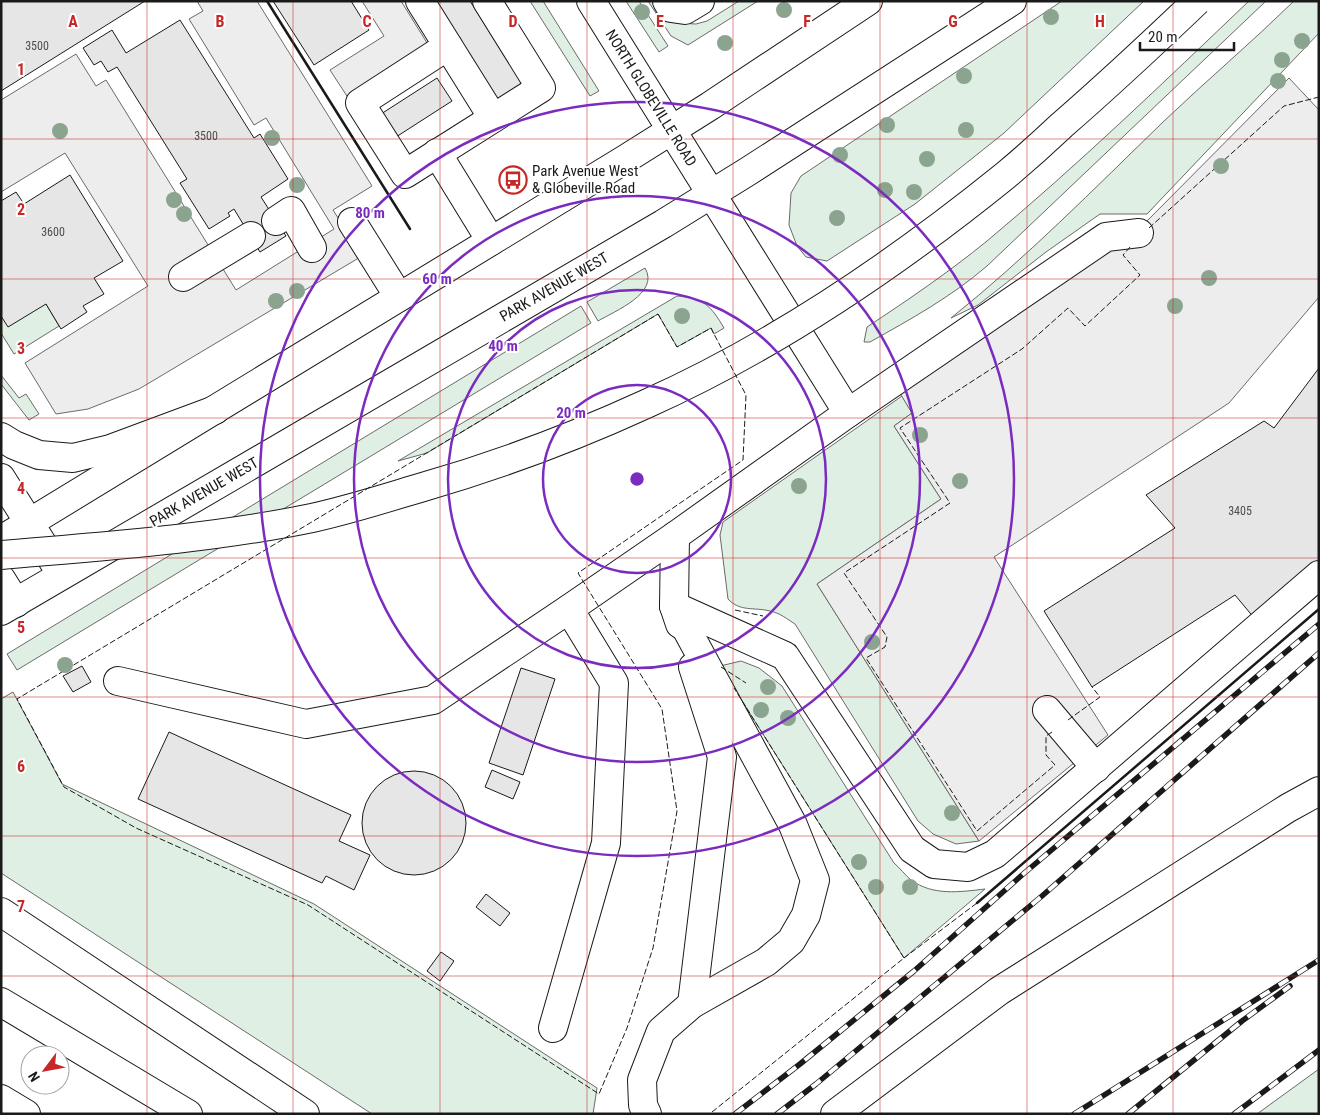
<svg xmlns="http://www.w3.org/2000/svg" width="1320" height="1115" font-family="'Roboto Condensed',sans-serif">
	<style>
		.green { fill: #e0efe3; stroke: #6a6a6a }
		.parking { fill: #ededed; stroke: #6a6a6a }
		.building { fill: #e6e6e6; stroke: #1a1a1a }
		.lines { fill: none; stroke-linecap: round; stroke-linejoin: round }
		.minor-casing { stroke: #1a1a1a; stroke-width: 30 }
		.major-casing { stroke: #1a1a1a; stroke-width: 30 }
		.highway-casing { stroke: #1a1a1a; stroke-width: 30 }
		.minor { stroke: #fff; stroke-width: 28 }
		.major { stroke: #fff; stroke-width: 28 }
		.highway { stroke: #fff; stroke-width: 28 }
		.rail-casing { stroke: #1a1a1a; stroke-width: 5.5 }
		.rail { stroke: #fff; stroke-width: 4; stroke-dasharray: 11; stroke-linecap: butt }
		.highway-bridge-casing { stroke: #1a1a1a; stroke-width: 30; stroke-linecap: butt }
		.highway-bridge { stroke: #fff; stroke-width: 28 }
		.fence { stroke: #1a1a1a; stroke-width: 1; stroke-dasharray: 6 2.5; stroke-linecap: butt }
		.wall { stroke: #1a1a1a; stroke-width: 2.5 }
		.tree { fill: #8aa48f }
		.grid { fill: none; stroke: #c62828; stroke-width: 1; stroke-opacity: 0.55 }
		.ring { fill: none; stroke: #7b2cbf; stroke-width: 2.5 }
		.labels { text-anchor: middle; stroke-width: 4; stroke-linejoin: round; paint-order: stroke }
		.number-label { font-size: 12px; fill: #4d4d4d }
		.street-label { font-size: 15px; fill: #1a1a1a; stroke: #fff }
		.poi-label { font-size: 15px; fill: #1a1a1a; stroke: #fff; text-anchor: start }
		.grid-label { font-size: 16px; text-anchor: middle; font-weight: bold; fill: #c62828; stroke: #fff; stroke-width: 4; stroke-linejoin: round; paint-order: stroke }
		.centre { fill: #7b2cbf; stroke: #fff; stroke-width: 2.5 }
		.ring-label { font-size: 15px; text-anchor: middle; font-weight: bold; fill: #7b2cbf; stroke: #fff; stroke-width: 4; stroke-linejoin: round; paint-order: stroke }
	</style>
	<rect width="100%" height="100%" fill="#fff"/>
	<g class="green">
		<polygon points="530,1 543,1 599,91 590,96"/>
		<polygon points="626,1 639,1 668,46 659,52"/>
		<polygon points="648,1 655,1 678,23 696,24 707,21 739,1 758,1 688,45 671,36"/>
		<polygon points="1062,1 1144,1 1004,133 915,204 827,261 806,257 797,246 789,225 791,193 801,176"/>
		<path d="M1249 1H1266L987 266C951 297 911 319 870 342H864L867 327C908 300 949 272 987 241 1078 165 1163 83 1249 1Z"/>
		<path d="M1294 1H1319V33L1147 214H1100L1046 252 978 305 951 318C1026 258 1094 189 1163 122 1206 81 1251 43 1294 1Z"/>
		<path d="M645 268C660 293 615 311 598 321L587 302Z"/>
		<path d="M677 296C704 298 711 306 724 328L714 334 711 328 677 347 658 314 427 453 398 461Z"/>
		<polygon points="46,304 59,326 14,354 1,333 1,316"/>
		<polygon points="581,306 591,323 17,670 7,654"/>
		<polygon points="1,375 19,398 26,394 39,414 29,420 1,384"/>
		<path d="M902 396 912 413 894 426 941 499 817 584 979 841 956 844 933 834 918 821 795 624C787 619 780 613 770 611 754 607 740 612 728 599L720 535 723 522Z"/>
		<path d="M741 661 759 668 782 686 894 863C900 868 905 875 911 880 933 896 960 892 985 889L904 958 720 666Z"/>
		<polygon points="13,692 62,784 314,904 597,1088 593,1114 372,1114 1,873 1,699"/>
		<polygon points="1319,1069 1319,1114 1257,1114"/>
	</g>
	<g class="parking">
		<polygon points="197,1 257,1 372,186 333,210 362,256 139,389 88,409 56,414 25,363 148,286 65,153 1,192 1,100 76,54 96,86 106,80 236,290 334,229 266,118 254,125 189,19 203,11"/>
		<polygon points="362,1 401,1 437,59 356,110 330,70 384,36"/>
		<polygon points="1289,78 1319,110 1319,297 1229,403 994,557 1108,735 979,841 817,584 941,499 894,426 912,413 887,372 1142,226"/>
	</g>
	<g class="building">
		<polygon points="1,1 145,1 1,91"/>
		<polygon points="273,1 351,1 369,30 314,65"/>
		<polygon points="434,1 470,1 526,90 501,107"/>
		<polygon points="180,20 254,138 260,134 288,179 261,197 286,236 260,252 234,209 228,213 230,216 209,229 180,183 187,179 117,67 108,72 101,61 94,65 83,48 112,30 126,53"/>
		<polygon points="437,78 452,101 396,137 381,114"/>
		<polygon points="70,175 123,261 94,278 104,294 83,306 87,312 61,329 46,304 8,327 1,316 1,201 16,192 24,204"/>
		<polygon points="1319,368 1319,561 1255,619 1235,595 1092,687 1044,611 1175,528 1146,495 1264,421 1274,428"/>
		<polygon points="82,666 91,682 73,692 63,676"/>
		<polygon points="521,668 555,679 523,775 489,763"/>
		<polygon points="169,732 351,815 339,841 370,855 354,890 326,876 322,883 138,799"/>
		<polygon points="492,770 520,782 513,799 485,787"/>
		<circle cx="414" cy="823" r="52"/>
		<polygon points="486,894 510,913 500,926 476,907"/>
		<polygon points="441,952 454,961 440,981 427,971"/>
	</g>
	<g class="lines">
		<g class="minor-casing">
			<g id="minor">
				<polyline points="420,1 493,118"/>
				<polyline points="591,1 848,413"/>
				<polyline points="667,1 671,8 685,10 700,1"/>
				<polyline points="448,46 360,103 405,174 541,88 487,1"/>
				<polyline points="437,153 491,241"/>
				<polyline points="276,221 291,211 312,248"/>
				<polyline points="352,222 399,297"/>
				<polyline points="183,277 251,236"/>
				<polyline points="675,536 674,606 680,624"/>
				<polyline points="674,606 785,656 912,849 934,864 968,867 995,854 1319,575"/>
				<polyline points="118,681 306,724 433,700 569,609 675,536 848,413 1106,237 1139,233"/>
				<polyline points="1047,710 1096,768"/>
				<polyline points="692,1004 722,757 693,667"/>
				<polyline points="553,1028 606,843 614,683 569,609"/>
				<polyline points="647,1114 643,1105 642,1080 661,1031 692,1004 766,962 791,941 806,915 815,880 793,825 674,606"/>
				<polyline points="835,1114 999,991 1288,808 1319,791"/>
			</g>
		</g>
		<g class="major-casing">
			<g id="major">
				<polyline points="1,540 624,160 710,106 868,1"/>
				<polyline points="1,611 663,224 747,172 1012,1"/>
			</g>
		</g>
		<g class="highway-casing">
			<g id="highway">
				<polyline points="1,437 14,445 39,455 73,458 110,449 215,410"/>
				<polyline points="1,478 62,575"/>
				<polyline points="1,579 16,603"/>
				<polyline points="1,912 305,1114"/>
				<polyline points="1,1002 188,1114"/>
				<polyline points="1,1099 26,1114"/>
			</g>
		</g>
		<use href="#minor" class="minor"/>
		<use href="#major" class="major"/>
		<use href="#highway" class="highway"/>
		<g class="rail-casing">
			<g id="rail">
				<polyline points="735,1114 800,1064 914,971 1022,875 1319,624"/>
				<polyline points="777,1114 816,1084 1042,896 1319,653"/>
				<polyline points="1074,1114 1319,960"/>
				<polyline points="1128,1114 1242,1021 1290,986"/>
				<polyline points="1234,1114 1319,1050"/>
			</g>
		</g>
		<use href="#rail" class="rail"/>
		<g class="highway-bridge-casing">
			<path id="highway-bridge" d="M1 555C105 546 210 539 312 518 349 510 386 498 423 487 499 465 574 437 646 404 776 346 896 264 1006 175 1025 159 1044 142 1062 125 1108 85 1153 43 1197 1"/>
		</g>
		<use href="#highway-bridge" class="highway-bridge"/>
		<g class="fence">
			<polyline points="1149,228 1284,106 1319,97"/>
			<polygon points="658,314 677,347 711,328 714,334 746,395 743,460 578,573 662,709 677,811 653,948 627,1028 599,1094 308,905 136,828 64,787 17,699"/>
			<polyline points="735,610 763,616"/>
			<polyline points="721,667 746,683"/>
			<polyline points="1068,720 1100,697 1092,687"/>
			<polyline points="1052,732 1046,736 1046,755 1055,765 977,831 866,658 885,647 887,637 844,573 950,503 900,428 1022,349 1068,308 1085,326 1140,275 1123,255 1131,246"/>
			<polyline points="904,958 977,903"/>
			<polyline points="712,1112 904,958 734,688"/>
		</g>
		<g class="wall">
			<polyline points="267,1 410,229"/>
			<polyline points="977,903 1319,609"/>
		</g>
	</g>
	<g class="tree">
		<circle cx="784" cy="10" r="8"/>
		<circle cx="642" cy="12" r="8"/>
		<circle cx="1051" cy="17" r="8"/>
		<circle cx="1302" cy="41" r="8"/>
		<circle cx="725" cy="43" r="8"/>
		<circle cx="1282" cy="60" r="8"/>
		<circle cx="964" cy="76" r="8"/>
		<circle cx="1278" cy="81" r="8"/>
		<circle cx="887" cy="125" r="8"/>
		<circle cx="966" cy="130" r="8"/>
		<circle cx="60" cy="131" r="8"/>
		<circle cx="272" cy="138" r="8"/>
		<circle cx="840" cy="155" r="8"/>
		<circle cx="927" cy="159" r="8"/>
		<circle cx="1221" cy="166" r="8"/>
		<circle cx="297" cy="185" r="8"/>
		<circle cx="885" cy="190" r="8"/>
		<circle cx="914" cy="192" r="8"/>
		<circle cx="174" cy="200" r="8"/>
		<circle cx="184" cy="214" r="8"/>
		<circle cx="837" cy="218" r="8"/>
		<circle cx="1209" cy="278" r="8"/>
		<circle cx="297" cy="291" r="8"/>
		<circle cx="276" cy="301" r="8"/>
		<circle cx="1175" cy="306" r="8"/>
		<circle cx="682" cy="316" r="8"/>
		<circle cx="920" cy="435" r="8"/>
		<circle cx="960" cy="481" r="8"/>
		<circle cx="799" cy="486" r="8"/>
		<circle cx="872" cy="642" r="8"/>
		<circle cx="65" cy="665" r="8"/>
		<circle cx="768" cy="687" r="8"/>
		<circle cx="761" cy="710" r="8"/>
		<circle cx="788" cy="718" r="8"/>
		<circle cx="952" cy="813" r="8"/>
		<circle cx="859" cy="862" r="8"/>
		<circle cx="876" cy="887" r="8"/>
		<circle cx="910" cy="887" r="8"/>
	</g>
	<path class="grid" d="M147 1V1114M293 1V1114M440 1V1114M587 1V1114M733 1V1114M880 1V1114M1027 1V1114M1173 1V1114M1 139H1319M1 279H1319M1 418H1319M1 558H1319M1 697H1319M1 836H1319M1 976H1319"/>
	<g class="ring">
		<circle cx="637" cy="479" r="94"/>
		<circle cx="637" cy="479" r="189"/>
		<circle cx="637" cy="479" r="283"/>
		<circle cx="637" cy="479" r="377"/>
	</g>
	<defs>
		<g id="bus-ring" transform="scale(1.4375)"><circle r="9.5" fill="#fff" stroke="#c62828" stroke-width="1.5"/><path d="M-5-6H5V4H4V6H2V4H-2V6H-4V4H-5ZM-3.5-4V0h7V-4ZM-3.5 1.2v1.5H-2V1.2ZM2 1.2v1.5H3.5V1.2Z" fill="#c62828"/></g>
	</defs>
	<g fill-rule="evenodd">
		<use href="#bus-ring" x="513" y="180"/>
	</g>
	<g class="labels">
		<g class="number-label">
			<text x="37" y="50">3500</text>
			<text x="206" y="140">3500</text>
			<text x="53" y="236">3600</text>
			<text x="1240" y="515">3405</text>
		</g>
		<g class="street-label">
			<text transform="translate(651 98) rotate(58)" y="5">NORTH GLOBEVILLE ROAD</text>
			<text transform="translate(554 287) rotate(-30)" y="5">PARK AVENUE WEST</text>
			<text transform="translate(204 492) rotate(-30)" y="5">PARK AVENUE WEST</text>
		</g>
		<g class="poi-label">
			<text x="532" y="176">Park Avenue West<tspan x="532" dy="17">&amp; Globeville Road</tspan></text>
		</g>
	</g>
	<g class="grid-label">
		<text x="73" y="27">A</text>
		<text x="220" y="27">B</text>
		<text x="367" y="27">C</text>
		<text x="513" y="27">D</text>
		<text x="660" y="27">E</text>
		<text x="807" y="27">F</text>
		<text x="953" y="27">G</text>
		<text x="1100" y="27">H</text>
		<text x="21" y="75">1</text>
		<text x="21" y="215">2</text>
		<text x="21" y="354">3</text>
		<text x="21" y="494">4</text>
		<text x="21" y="633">5</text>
		<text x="21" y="772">6</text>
		<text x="21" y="912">7</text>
	</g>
	<circle cx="637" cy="479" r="8" class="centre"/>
	<g class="ring-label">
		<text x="370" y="218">80 m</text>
		<text x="437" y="284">60 m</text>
		<text x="503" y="351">40 m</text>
		<text x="571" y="418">20 m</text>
	</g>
	<rect width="1320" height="1115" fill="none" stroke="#1a1a1a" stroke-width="5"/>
	<g transform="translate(45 1070) rotate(238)"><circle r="24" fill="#ffffff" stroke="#a3a3a3"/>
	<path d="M0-4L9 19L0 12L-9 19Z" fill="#c62828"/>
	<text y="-8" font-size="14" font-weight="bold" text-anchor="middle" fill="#1a1a1a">N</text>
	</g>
	<path d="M1140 42v8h94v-8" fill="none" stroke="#1a1a1a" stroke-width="2.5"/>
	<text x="1148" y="42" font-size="15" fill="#1a1a1a" stroke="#ffffff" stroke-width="4" paint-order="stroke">20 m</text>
</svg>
